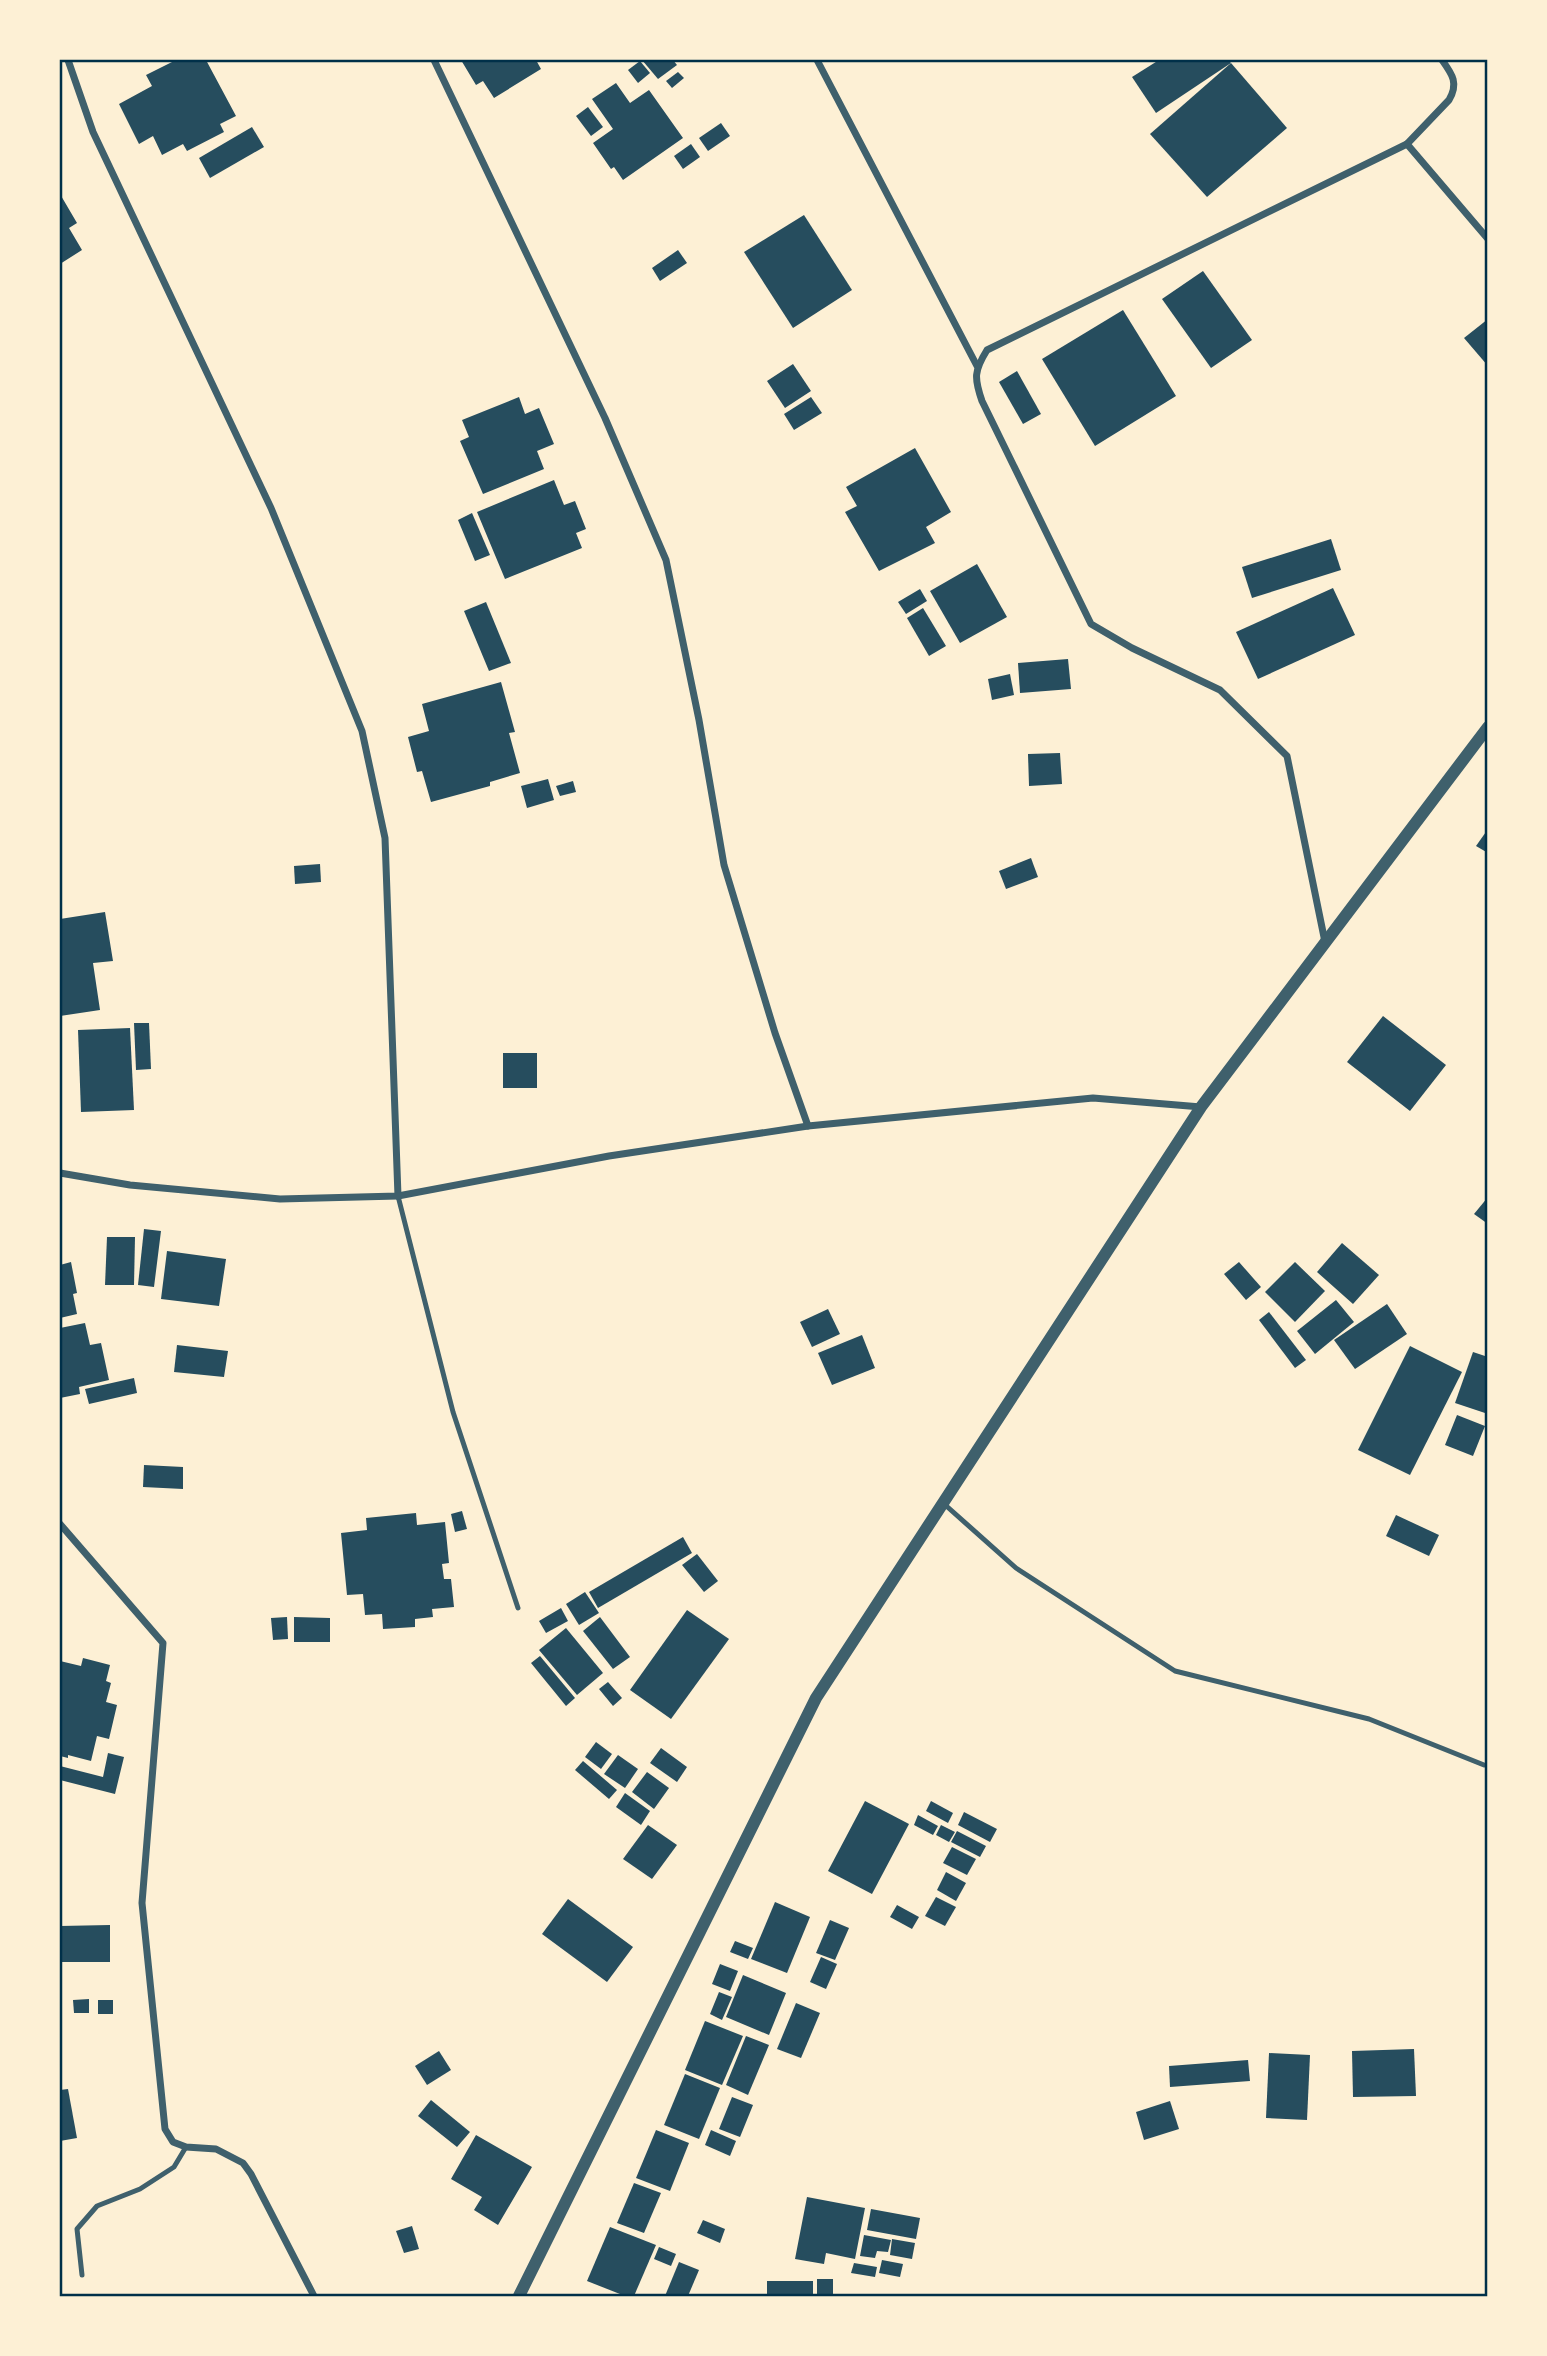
<svg xmlns="http://www.w3.org/2000/svg" width="1547" height="2356" font-family="'Alegreya Sans',sans-serif">
	<style>
		.building { fill: #264d5e }
		.lines { fill: none; stroke-linecap: round; stroke-linejoin: round }
		.service { stroke: #3f606c; stroke-width: 5 }
		.minor { stroke: #3f606c; stroke-width: 7 }
		.tertiary { stroke: #3f606c; stroke-width: 12 }
		.neatline { fill: none; stroke: #003049; stroke-width: 2.5 }
	</style>
	<rect width="100%" height="100%" fill="#fdf0d5"/>
	<g class="building">
		<polygon points="176,60 206,60 236,116 220,124 224,132 187,151 183,144 162,155 153,136 139,144 119,104 152,86 146,75"/>
		<polygon points="461,60 536,60 541,69 494,98 483,81 476,85"/>
		<polygon points="642,60 673,60 677,65 658,79"/>
		<polygon points="1159,60 1228,60 1231,63 1156,113 1132,77"/>
		<polygon points="640,61 650,73 638,83 628,70"/>
		<polygon points="1231,63 1287,128 1207,197 1150,134"/>
		<polygon points="678,72 684,78 672,88 666,81"/>
		<polygon points="616,83 630,103 649,90 683,138 623,180 614,167 611,169 593,143 613,129 592,99"/>
		<polygon points="588,107 603,127 591,136 576,116"/>
		<polygon points="721,123 730,136 708,151 699,138"/>
		<polygon points="252,127 264,147 210,178 199,158"/>
		<polygon points="691,144 700,157 683,169 674,156"/>
		<polygon points="60,194 77,223 69,228 82,250 60,264"/>
		<polygon points="804,215 852,290 793,328 744,252"/>
		<polygon points="678,250 687,263 660,281 652,268"/>
		<polygon points="1203,271 1252,340 1211,368 1162,299"/>
		<polygon points="1123,310 1176,396 1095,446 1042,359"/>
		<polygon points="1488,319 1488,366 1464,338"/>
		<polygon points="793,364 811,391 785,408 767,381"/>
		<polygon points="1017,371 1041,414 1023,424 999,382"/>
		<polygon points="519,397 525,414 539,408 554,444 537,451 544,469 483,494 460,441 469,437 462,420"/>
		<polygon points="811,397 822,413 794,430 784,414"/>
		<polygon points="915,448 951,512 926,527 935,543 879,571 845,512 857,506 846,487"/>
		<polygon points="554,480 564,505 575,501 586,529 576,533 582,548 505,579 477,512"/>
		<polygon points="472,513 490,555 475,561 458,520"/>
		<polygon points="1331,539 1341,570 1252,598 1242,567"/>
		<polygon points="977,564 1007,617 960,643 930,591"/>
		<polygon points="1333,588 1355,635 1258,679 1236,632"/>
		<polygon points="920,589 927,601 906,614 898,602"/>
		<polygon points="486,602 511,663 489,671 464,611"/>
		<polygon points="923,608 946,646 929,656 907,618"/>
		<polygon points="1068,659 1071,689 1020,693 1018,663"/>
		<polygon points="1010,674 1014,695 992,700 988,679"/>
		<polygon points="501,682 515,732 509,733 520,773 490,782 490,786 431,802 422,771 417,772 408,737 429,731 422,704"/>
		<polygon points="1060,753 1062,784 1029,786 1028,754"/>
		<polygon points="548,779 554,800 527,808 521,786"/>
		<polygon points="573,781 576,792 560,796 556,786"/>
		<polygon points="1488,829 1488,853 1476,846"/>
		<polygon points="1031,858 1038,877 1006,889 999,871"/>
		<polygon points="320,864 321,882 295,884 294,866"/>
		<polygon points="105,912 113,961 93,963 100,1010 60,1016 60,919"/>
		<polygon points="1383,1016 1446,1065 1410,1111 1347,1062"/>
		<polygon points="134,1023 149,1023 151,1069 136,1070"/>
		<polygon points="130,1028 134,1110 81,1112 78,1030"/>
		<rect x="503" y="1053" width="34" height="35"/>
		<polygon points="1488,1197 1488,1224 1474,1214"/>
		<polygon points="144,1229 161,1231 154,1287 138,1285"/>
		<polygon points="107,1237 135,1237 134,1285 105,1285"/>
		<polygon points="1342,1243 1379,1275 1353,1304 1317,1272"/>
		<polygon points="167,1251 226,1259 219,1306 161,1299"/>
		<polygon points="71,1262 77,1293 73,1294 77,1314 60,1318 60,1265"/>
		<polygon points="1239,1262 1261,1287 1246,1300 1224,1274"/>
		<polygon points="1295,1262 1325,1291 1295,1322 1265,1292"/>
		<polygon points="1336,1300 1354,1322 1315,1354 1297,1331"/>
		<polygon points="1387,1304 1407,1334 1355,1369 1334,1340"/>
		<polygon points="828,1309 840,1334 812,1347 800,1322"/>
		<polygon points="1269,1312 1306,1360 1295,1368 1259,1320"/>
		<polygon points="85,1323 90,1345 101,1343 109,1380 79,1387 80,1394 60,1398 60,1328"/>
		<polygon points="862,1335 875,1368 832,1385 818,1353"/>
		<polygon points="177,1345 228,1351 224,1377 174,1372"/>
		<polygon points="1410,1346 1462,1372 1410,1475 1358,1450"/>
		<polygon points="1473,1352 1488,1357 1488,1414 1455,1403"/>
		<polygon points="134,1378 137,1393 89,1404 85,1389"/>
		<polygon points="1457,1415 1485,1426 1473,1456 1445,1445"/>
		<polygon points="144,1465 183,1467 183,1489 143,1487"/>
		<polygon points="462,1511 467,1529 455,1532 451,1514"/>
		<polygon points="416,1513 417,1525 445,1522 449,1563 442,1564 444,1579 451,1579 454,1607 432,1609 433,1617 415,1619 415,1627 383,1629 382,1614 365,1615 363,1594 347,1595 341,1533 367,1530 366,1518"/>
		<polygon points="1396,1515 1439,1535 1429,1556 1386,1536"/>
		<polygon points="683,1537 692,1553 598,1608 589,1592"/>
		<polygon points="697,1554 718,1581 704,1592 682,1565"/>
		<polygon points="585,1592 599,1613 579,1625 566,1604"/>
		<polygon points="561,1608 568,1621 546,1633 539,1621"/>
		<polygon points="687,1610 729,1639 671,1719 630,1690"/>
		<polygon points="287,1617 288,1639 273,1640 271,1618"/>
		<polygon points="294,1617 330,1618 330,1642 294,1642"/>
		<polygon points="600,1617 630,1657 613,1669 583,1631"/>
		<polygon points="566,1628 603,1673 577,1695 539,1650"/>
		<polygon points="540,1656 575,1698 566,1706 531,1663"/>
		<polygon points="83,1658 110,1665 106,1681 111,1683 106,1702 117,1705 109,1739 97,1736 91,1761 68,1755 68,1758 60,1756 60,1661 81,1666"/>
		<polygon points="608,1682 622,1698 613,1706 599,1689"/>
		<polygon points="596,1742 612,1754 601,1769 585,1757"/>
		<polygon points="661,1748 687,1767 677,1782 650,1763"/>
		<polygon points="108,1753 124,1757 115,1794 60,1780 60,1766 103,1777"/>
		<polygon points="618,1755 638,1769 625,1788 604,1774"/>
		<polygon points="583,1761 617,1790 609,1799 575,1770"/>
		<polygon points="647,1772 669,1788 654,1809 632,1792"/>
		<polygon points="625,1793 650,1811 641,1825 616,1807"/>
		<polygon points="865,1801 909,1824 872,1894 828,1871"/>
		<polygon points="931,1801 953,1813 948,1823 926,1811"/>
		<polygon points="964,1812 997,1829 990,1842 958,1825"/>
		<polygon points="918,1815 938,1826 933,1835 914,1825"/>
		<polygon points="648,1825 677,1845 652,1879 623,1859"/>
		<polygon points="941,1825 955,1832 949,1842 936,1835"/>
		<polygon points="957,1831 986,1846 980,1857 951,1842"/>
		<polygon points="952,1847 976,1859 967,1875 943,1863"/>
		<polygon points="946,1872 966,1883 956,1901 937,1890"/>
		<polygon points="936,1897 956,1907 945,1926 925,1916"/>
		<polygon points="568,1899 633,1947 607,1982 542,1934"/>
		<polygon points="775,1902 810,1917 787,1973 751,1959"/>
		<polygon points="897,1905 919,1917 912,1929 890,1917"/>
		<polygon points="830,1920 849,1928 835,1960 816,1953"/>
		<polygon points="110,1925 110,1962 60,1962 60,1926"/>
		<polygon points="735,1941 753,1948 748,1959 730,1952"/>
		<polygon points="821,1957 837,1964 826,1989 810,1982"/>
		<polygon points="720,1964 738,1971 730,1991 712,1984"/>
		<polygon points="743,1975 786,1993 769,2035 726,2017"/>
		<polygon points="719,1992 732,1997 722,2020 710,2014"/>
		<polygon points="89,1999 89,2013 74,2013 73,2000"/>
		<rect x="98" y="2000" width="15" height="14"/>
		<polygon points="796,2003 820,2013 801,2058 777,2049"/>
		<polygon points="705,2021 743,2036 722,2085 685,2070"/>
		<polygon points="746,2036 769,2045 748,2095 726,2085"/>
		<polygon points="1414,2049 1416,2096 1353,2097 1352,2051"/>
		<polygon points="439,2051 451,2070 427,2085 415,2066"/>
		<polygon points="1269,2053 1310,2055 1307,2120 1266,2118"/>
		<polygon points="1248,2060 1250,2081 1170,2087 1169,2066"/>
		<polygon points="685,2074 720,2088 699,2139 664,2125"/>
		<polygon points="68,2089 77,2138 60,2141 60,2090"/>
		<polygon points="732,2097 753,2105 740,2137 719,2129"/>
		<polygon points="431,2100 470,2132 457,2147 418,2116"/>
		<polygon points="1170,2101 1179,2129 1144,2140 1136,2112"/>
		<polygon points="656,2130 689,2143 670,2191 636,2178"/>
		<polygon points="711,2130 736,2141 730,2156 705,2145"/>
		<polygon points="476,2135 532,2167 498,2225 474,2210 482,2197 451,2179"/>
		<polygon points="634,2183 661,2193 644,2233 617,2223"/>
		<polygon points="807,2197 865,2208 855,2259 826,2253 824,2264 795,2259"/>
		<polygon points="871,2209 920,2218 916,2239 867,2230"/>
		<polygon points="703,2220 725,2229 720,2243 697,2233"/>
		<polygon points="412,2226 419,2249 404,2253 396,2231"/>
		<polygon points="610,2227 656,2245 634,2296 625,2296 587,2281"/>
		<polygon points="864,2235 891,2240 888,2252 877,2251 875,2258 860,2256"/>
		<polygon points="892,2239 915,2243 912,2259 890,2255"/>
		<polygon points="659,2247 676,2254 671,2266 654,2259"/>
		<polygon points="882,2260 903,2264 900,2277 879,2273"/>
		<polygon points="679,2262 699,2270 688,2296 665,2296"/>
		<polygon points="854,2263 877,2267 875,2277 851,2273"/>
		<rect x="817" y="2279" width="16" height="17"/>
		<rect x="767" y="2281" width="46" height="15"/>
	</g>
	<g class="lines">
		<g class="service">
			<polyline points="398,1196 453,1412 518,1608"/>
			<polyline points="943,1503 1016,1568 1175,1671 1369,1719 1484,1765"/>
			<polyline points="82,2275 77,2229 97,2206 140,2189 174,2167 186,2147"/>
		</g>
		<g class="minor">
			<polyline points="68,60 93,132 271,508 362,731 385,838 398,1196"/>
			<polyline points="434,60 605,418 666,560 699,720 724,865 775,1033 808,1126"/>
			<polyline points="817,60 977,366"/>
			<path d="M1442 60C1452 74 1459 83 1449 100L1407 144 1488 239"/>
			<path d="M1325 942 1287 756 1220 690 1132 648 1091 624 982 401C974 378 974 371 987 350L1407 144"/>
			<polyline points="60,1173 130,1185 280,1199 398,1196 609,1156 808,1126 1093,1098 1201,1107"/>
			<polyline points="60,1524 163,1643 142,1903 165,2129 173,2142 186,2147 216,2149 243,2163 251,2174 314,2296"/>
		</g>
		<polyline class="tertiary" points="519,2296 816,1698 1201,1107 1488,727"/>
	</g>
	<rect width="1547" height="2356" fill="none" stroke="#fdf0d5" stroke-width="122"/>
	<rect x="61" y="61" width="1425" height="2234" class="neatline"/>
</svg>
